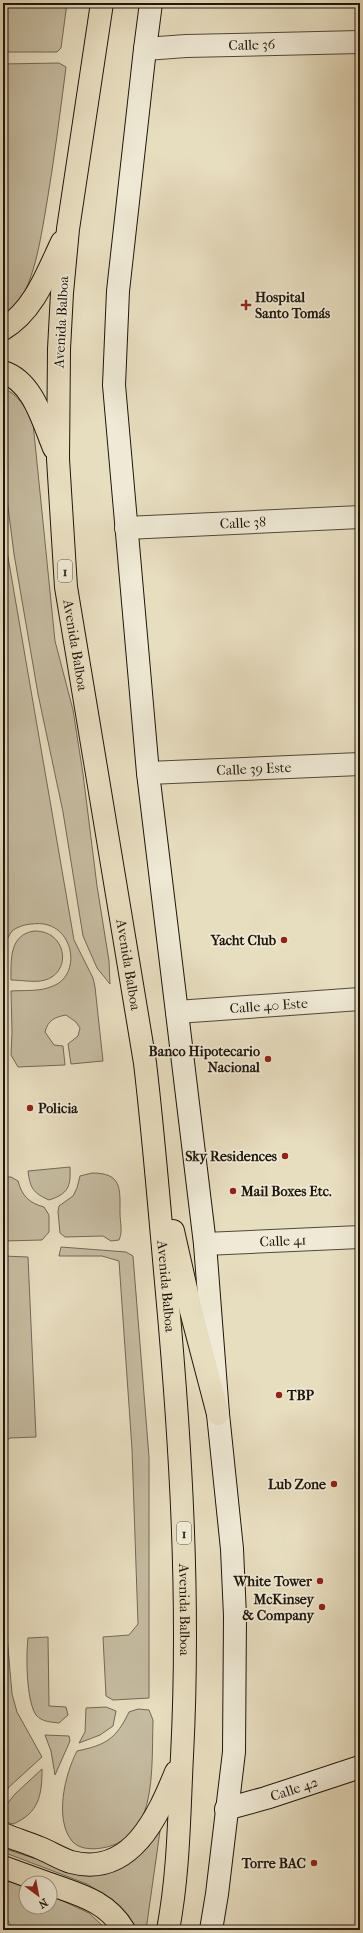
<svg xmlns="http://www.w3.org/2000/svg" width="363" height="1933" font-family="'IM FELL French Canon',serif">
	<style>
		.green { fill: #c5bba0; stroke: #726856 }
		.lines { fill: none; stroke-linecap: round; stroke-linejoin: round }
		.minor-casing { stroke: #504838; stroke-width: 24 }
		.secondary-casing { stroke: #1e160b; stroke-width: 24 }
		.trunk-casing { stroke: #1e160b; stroke-width: 24 }
		.minor { stroke: #efe9d5; stroke-width: 22 }
		.secondary { stroke: #efe9d5; stroke-width: 22 }
		.trunk { stroke: #e7ddbf; stroke-width: 22 }
		.poi-dot { fill: #8f2418; stroke: #efe9d5; stroke-width: 1.5 }
		.labels { text-anchor: middle; stroke-width: 3.5; stroke-linejoin: round; paint-order: stroke }
		.shield { fill: #efe9d5; stroke: #5d5548; stroke-width: 1 }
		.shield-label { font-size: 13px; font-weight: bold; fill: #1e160b }
		.street-label { font-size: 14px; fill: #1e160b; stroke: #efe9d5 }
		.poi-label { font-size: 14px; font-weight: bold; fill: #1e160b; stroke: #efe9d5; text-anchor: end }
	</style>
	<rect width="100%" height="100%" fill="#e7ddbf"/>
	<filter id="stains"><feTurbulence type="fractalNoise" baseFrequency=".005" numOctaves="4"/><feColorMatrix values="0 0 0 0 .2 0 0 0 0 .09 0 0 0 0 .02 0 0 0 .5 -.17"/></filter>
	<radialGradient id="worn" r=".72"><stop offset=".6" stop-color="#630" stop-opacity="0"/><stop offset="1" stop-color="#630" stop-opacity=".3"/></radialGradient>
	<g class="green">
		<polygon points="3,3 67,3 61,48 57,52 3,52"/>
		<path d="M59 63 66 67C60 114 54 161 46 208 41 236 37 265 25 291 20 301 12 309 3 316V64Z"/>
		<path d="M3 388C19 395 26 408 33 423L55 641 73 710 83 774 97 886 109 961 110 984 97 968 83 936 63 812 38 694 14 554 3 468Z"/>
		<path d="M3 528 74 940 93 978 95 987 103 1061 71 1064 68 1044 78 1036 80 1028 76 1022 66 1015C55 1017 48 1020 45 1032L54 1045 63 1046 65 1065 18 1067 11 1055 12 1032 11 991C24 990 40 992 53 986 84 974 73 918 32 924 26 924 17 927 12 931 9 935 6 942 3 947Z"/>
		<path d="M34 931C40 931 46 932 52 936 68 948 66 974 45 980 36 983 21 980 11 980 11 960 9 935 34 931Z"/>
		<path d="M70 1167C71 1187 68 1194 49 1200 33 1193 30 1188 28 1171Z"/>
		<path d="M92 1173C122 1173 120 1188 120 1213 120 1223 123 1231 119 1240L111 1241 103 1236 65 1237 60 1233 58 1212 59 1206 73 1196 77 1188 80 1176Z"/>
		<path d="M3 1177H11L18 1181C22 1196 29 1203 44 1207L49 1215V1232L42 1240 3 1241Z"/>
		<polygon points="61,1247 126,1252 133,1256 149,1457 149,1698 113,1700 106,1696 103,1637 129,1635 138,1624 132,1449 119,1261 102,1256 59,1256"/>
		<polygon points="3,1256 28,1257 36,1437 10,1438 3,1444"/>
		<polygon points="3,1624 6,1624 12,1694 17,1712 42,1757 9,1787 3,1795"/>
		<path d="M48 1637 49 1706 66 1707 68 1715 59 1723C51 1722 42 1722 36 1715 26 1700 26 1655 28 1638Z"/>
		<polygon points="106,1707 116,1711 113,1726 100,1735 79,1743 85,1732 86,1708"/>
		<path d="M138 1709 149 1710 153 1720C152 1750 154 1789 143 1816 138 1826 127 1838 118 1843 106 1849 82 1853 72 1841 54 1819 65 1774 77 1751 106 1745 116 1739 129 1712Z"/>
		<polygon points="45,1735 69,1736 70,1741 55,1775 51,1751"/>
		<path d="M42 1769C42 1795 39 1813 13 1824L3 1821V1809L15 1794Z"/>
		<polygon points="160,1831 146,1930 133,1930 123,1915 103,1894 87,1884 3,1852 3,1848 85,1875 140,1853"/>
		<path d="M3 1877 26 1883V1907H50V1895L89 1913 107 1930H17C0 1921 3 1895 3 1877Z"/>
	</g>
	<g class="lines">
		<g class="minor-casing">
			<g id="minor">
				<path id="s1" d="M145 49 186 46 360 42"/>
				<path id="s2" d="M126 528 360 517"/>
				<path id="s3" d="M148 773 360 764"/>
				<path id="s4" d="M177 1012 360 999"/>
				<path id="s5" d="M205 1244 360 1237"/>
			</g>
		</g>
		<g class="secondary-casing">
			<g id="secondary">
				<polyline points="151,3 145,49 118,291 114,385 148,773 205,1244 218,1414 232,1549 235,1616 234,1752 217,1894 211,1930"/>
				<path id="s6" d="M226 1809 266 1798 360 1767"/>
			</g>
		</g>
		<g class="trunk-casing">
			<g id="trunk">
				<path id="s7" d="M102 3 68 229 62 293 59 349 58 459 66 587 145 1063C154 1139 160 1216 167 1293 181 1447 190 1602 182 1756 179 1814 179 1872 168 1930"/>
				<path d="M3 329C34 311 47 273 62 242"/>
				<path d="M3 372C33 381 43 422 54 448"/>
				<polyline points="173,1231 191,1311 218,1414"/>
				<path d="M3 1834C15 1839 28 1843 40 1848 50 1852 61 1859 71 1862 131 1878 158 1816 176 1772"/>
				<polyline points="3,1867 47,1883"/>
				<path d="M50 1884C80 1895 107 1901 124 1930"/>
			</g>
		</g>
		<use href="#minor" class="minor"/>
		<use href="#secondary" class="secondary"/>
		<use href="#trunk" class="trunk"/>
	</g>
	<g class="poi-dot">
		<path d="M244 299h4v4h4v4h-4v4h-4v-4h-4v-4h4z"/>
		<circle cx="284" cy="940" r="4"/>
		<circle cx="268" cy="1059" r="4"/>
		<circle cx="30" cy="1108" r="4"/>
		<circle cx="285" cy="1156" r="4"/>
		<circle cx="233" cy="1191" r="4"/>
		<circle cx="279" cy="1395" r="4"/>
		<circle cx="334" cy="1484" r="4"/>
		<circle cx="320" cy="1581" r="4"/>
		<circle cx="322" cy="1607" r="4"/>
		<circle cx="314" cy="1863" r="4"/>
	</g>
	<g class="labels">
		<g class="shield">
			<rect x="58" y="560" width="14" height="22" rx="3"/>
			<rect x="177" y="1522" width="14" height="22" rx="3"/>
		</g>
		<g class="shield-label">
			<text x="65" y="576">1</text>
			<text x="184" y="1538">1</text>
		</g>
		<g class="street-label">
			<text dy="5" stroke="none"><textPath href="#s1" startOffset="107">Calle 36</textPath></text>
			<text transform="translate(61 322) rotate(-87)" y="5">Avenida Balboa</text>
			<text dy="5" stroke="none"><textPath href="#s2" startOffset="117">Calle 38</textPath></text>
			<text dy="5" stroke="none"><textPath href="#s7" startOffset="646">Avenida Balboa</textPath></text>
			<text dy="5" stroke="none"><textPath href="#s3" startOffset="106">Calle 39 Este</textPath></text>
			<text dy="5" stroke="none"><textPath href="#s7" startOffset="970">Avenida Balboa</textPath></text>
			<text dy="5" stroke="none"><textPath href="#s4" startOffset="92">Calle 40 Este</textPath></text>
			<text dy="5" stroke="none"><textPath href="#s5" startOffset="78">Calle 41</textPath></text>
			<text dy="5" stroke="none"><textPath href="#s7" startOffset="1294">Avenida Balboa</textPath></text>
			<text dy="5" stroke="none"><textPath href="#s7" startOffset="1618">Avenida Balboa</textPath></text>
			<text dy="5" stroke="none"><textPath href="#s6" startOffset="71">Calle 42</textPath></text>
		</g>
		<g class="poi-label">
			<text x="255" y="302" text-anchor="start">Hospital<tspan x="255" dy="16">Santo Tomás</tspan></text>
			<text x="276" y="945">Yacht Club</text>
			<text x="260" y="1056">Banco Hipotecario<tspan x="260" dy="16">Nacional</tspan></text>
			<text x="38" y="1113" text-anchor="start">Policia</text>
			<text x="277" y="1161">Sky Residences</text>
			<text x="241" y="1196" text-anchor="start">Mail Boxes Etc.</text>
			<text x="287" y="1400" text-anchor="start">TBP</text>
			<text x="326" y="1489">Lub Zone</text>
			<text x="312" y="1586">White Tower</text>
			<text x="314" y="1604">McKinsey<tspan x="314" dy="16">&amp; Company</tspan></text>
			<text x="306" y="1868">Torre BAC</text>
		</g>
	</g>
	<rect width="363" height="1933" fill="none" stroke="#e7ddbf" stroke-width="16"/>
	<rect x="4" y="4" width="355" height="1925" fill="none" stroke="#1e160b" stroke-width="2"/>
	<rect x="8" y="8" width="347" height="1917" fill="none" stroke="#1e160b"/>
	<g transform="translate(38 1895) rotate(148)"><circle r="19" fill="#efe9d5" stroke="#9b9584"/>
	<path d="M0-3L7 15L0 10L-7 15Z" fill="#8f2418"/>
	<text y="-6" font-size="11" font-weight="bold" text-anchor="middle" fill="#1e160b">N</text>
	</g>
	<rect width="100%" height="100%" filter="url(#stains)"/>
	<rect width="100%" height="100%" fill="url(#worn)"/>
</svg>
